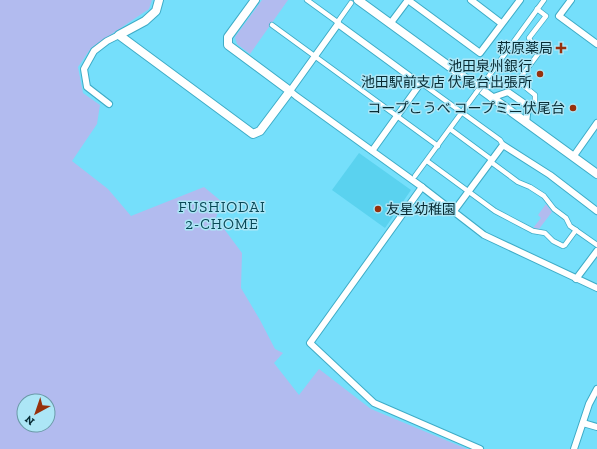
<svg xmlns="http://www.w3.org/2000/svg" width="597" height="449" font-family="'Zilla Slab','Noto Sans JP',serif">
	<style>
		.built { fill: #5ad2ef }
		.green { fill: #b2bbef; fill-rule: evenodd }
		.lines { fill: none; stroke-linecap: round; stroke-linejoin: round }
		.pedestrian-casing { stroke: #3eacc7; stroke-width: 6 }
		.minor-casing { stroke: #3eacc7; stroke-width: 8 }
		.tertiary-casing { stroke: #3eacc7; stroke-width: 10 }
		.pedestrian { stroke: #fff; stroke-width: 4.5 }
		.minor { stroke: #fff; stroke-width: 6 }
		.tertiary { stroke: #fff; stroke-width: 8 }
		.pedestrian-bridge-casing { stroke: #3eacc7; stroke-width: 6; stroke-linecap: butt }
		.pedestrian-bridge { stroke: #fff; stroke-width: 4.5 }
		.poi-dot { fill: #97300c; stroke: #ace6f6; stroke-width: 1.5 }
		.labels { text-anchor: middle; stroke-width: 3; stroke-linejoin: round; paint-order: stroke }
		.poi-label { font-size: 14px; fill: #072b33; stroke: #ace6f6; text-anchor: end }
		.neighbourhood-label { font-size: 15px; letter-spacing: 1px; fill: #0a4957; stroke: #ace6f6 }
	</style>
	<rect width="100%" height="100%" fill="#75dffb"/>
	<polygon class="built" points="359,153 411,190 385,228 332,190"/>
	<g class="green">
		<path d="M0 0H152L149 9 91 48 78 67 83 93 100 105 97 124 72 161 108 189 131 216 204 187 221 201 216 218 242 253 241 288 260 320 275 349 283 353 274 363 299 395 319 369 371 409 467 449H0ZM24 401H48V425H24Z"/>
		<polygon points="262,0 288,0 250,54 237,44 235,37"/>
		<polygon points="546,204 552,212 539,229 533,228 541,218 538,215"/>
	</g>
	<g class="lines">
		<g class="pedestrian-casing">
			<g id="pedestrian">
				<polyline points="307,0 336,21 338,24"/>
				<polyline points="338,24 339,20 351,3"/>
				<polyline points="272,25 438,146"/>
				<polyline points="518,81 535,95 535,105"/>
				<polyline points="420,84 424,85 500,140 503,145"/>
				<polyline points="483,84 544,0"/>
				<polyline points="487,87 518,81 538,54 529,38 546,16 537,9"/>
				<polyline points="450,129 492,160"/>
				<polyline points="427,161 495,211 533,231 545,233 553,241 563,246 565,245 576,230"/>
				<polyline points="491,162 518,182 530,187 544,196 554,209 566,218 570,226 597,245"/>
				<polyline points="415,176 476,93"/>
			</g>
		</g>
		<g class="minor-casing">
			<g id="minor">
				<polyline points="408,0 480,53 520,0"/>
				<polyline points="471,0 501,23"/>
				<polyline points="571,0 559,16 597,44"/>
				<polyline points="390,24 408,0"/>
				<polyline points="491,98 508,92 528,106 526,123"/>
				<polyline points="109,104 87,87 84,69 94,51 107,41 119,35"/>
				<path d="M372 151 420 84 338 24 290 91 296 96C338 126 380 157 422 187L484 235 597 288"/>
				<polyline points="573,157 597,123"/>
				<polyline points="422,187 310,343 374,403 480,449"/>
				<polyline points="454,211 503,145 550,175 597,211"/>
				<polyline points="576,279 597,251"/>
				<polyline points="583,423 597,427"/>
				<polyline points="574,449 589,404 597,389"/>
			</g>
		</g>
		<g class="tertiary-casing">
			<g id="tertiary">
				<polyline points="159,0 156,11 145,21 119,35 253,134 260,131 290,91 228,45 228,37 255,0"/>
				<polyline points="358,0 597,174"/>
			</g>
		</g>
		<use href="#pedestrian" class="pedestrian"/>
		<use href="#minor" class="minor"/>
		<use href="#tertiary" class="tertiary"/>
		<g class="pedestrian-bridge-casing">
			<polyline id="pedestrian-bridge" points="476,93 483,84"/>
		</g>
		<use href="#pedestrian-bridge" class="pedestrian-bridge"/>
	</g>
	<g class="poi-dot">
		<path d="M559 42h4v4h4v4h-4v4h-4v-4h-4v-4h4z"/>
		<circle cx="540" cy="74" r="4"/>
		<circle cx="573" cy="108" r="4"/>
		<circle cx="378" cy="209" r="4"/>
	</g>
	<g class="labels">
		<g class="poi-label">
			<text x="553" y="53">萩原薬局</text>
			<text x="532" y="71">池田泉州銀行<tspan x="532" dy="16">池田駅前支店 伏尾台出張所</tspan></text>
			<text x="565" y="113">コープこうべ コープミニ伏尾台</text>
			<text x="386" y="214" text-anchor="start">友星幼稚園</text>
		</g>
		<g class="neighbourhood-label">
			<text x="222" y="212">FUSHIODAI<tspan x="222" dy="17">2-CHOME</tspan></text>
		</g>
	</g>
	<g transform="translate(36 413) rotate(220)"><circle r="19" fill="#ace6f6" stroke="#6a9ba8"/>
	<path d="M0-3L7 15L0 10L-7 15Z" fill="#97300c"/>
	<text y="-6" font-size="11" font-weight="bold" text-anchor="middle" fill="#072b33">N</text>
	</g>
</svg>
